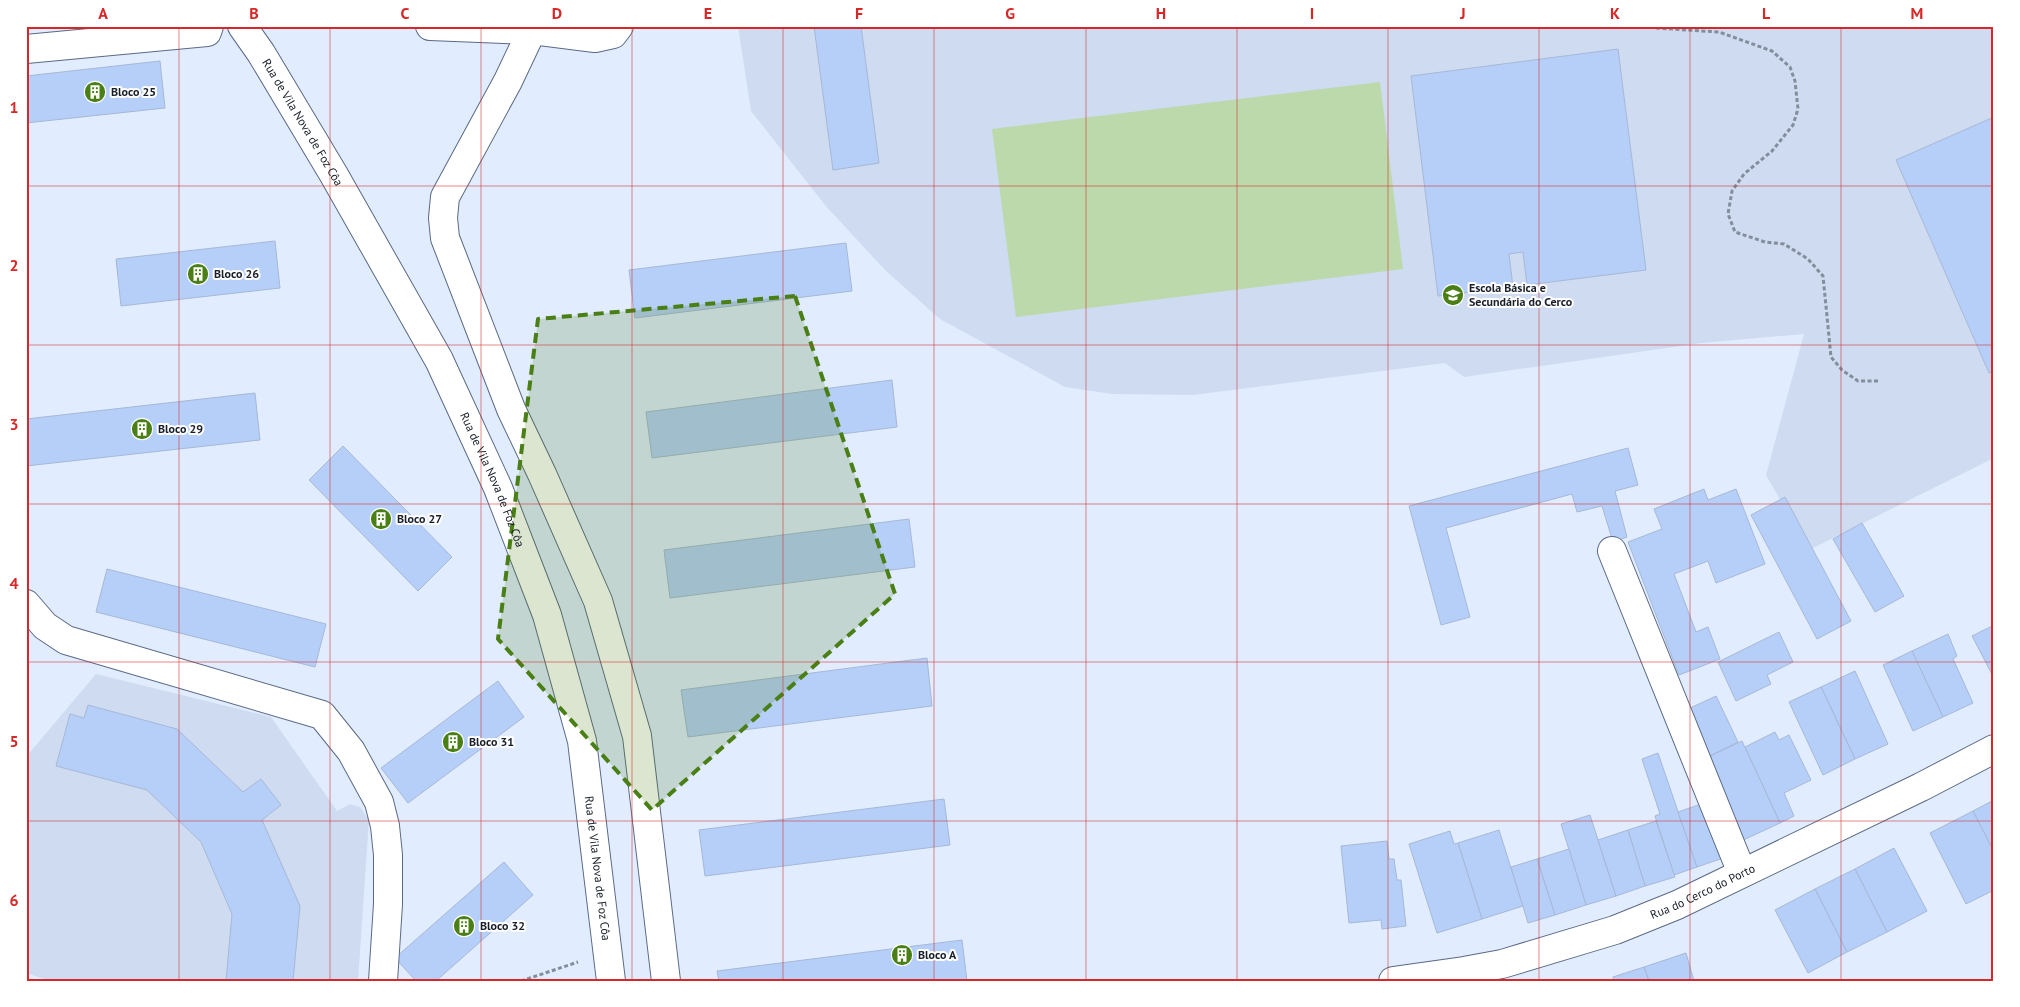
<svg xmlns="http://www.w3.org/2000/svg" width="2020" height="1007" font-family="'PT Sans',sans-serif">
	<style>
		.built { fill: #cedbf1 }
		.green { fill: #bcd9ab }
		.building { fill: #b6cff9; stroke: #a6b8d5 }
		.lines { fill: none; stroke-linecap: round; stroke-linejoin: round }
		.minor-casing { stroke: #5a6a85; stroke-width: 30 }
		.path { stroke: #848d9c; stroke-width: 3; stroke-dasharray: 4 2.5; stroke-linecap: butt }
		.minor { stroke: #fff; stroke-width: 28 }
		.marked { fill: #497f15; fill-opacity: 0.2; stroke: #497f15; stroke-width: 4; stroke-dasharray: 10 6; stroke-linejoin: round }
		.grid { fill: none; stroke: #d62828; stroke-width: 1; stroke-opacity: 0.55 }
		.labels { text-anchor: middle; stroke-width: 4; stroke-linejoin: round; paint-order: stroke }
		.poi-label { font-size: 12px; font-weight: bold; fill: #181f29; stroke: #fff; text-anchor: start }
		.street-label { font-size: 12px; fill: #181f29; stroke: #fff }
		.neatline { fill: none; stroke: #d62828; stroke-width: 2 }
		.grid-label { font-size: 16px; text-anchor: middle; font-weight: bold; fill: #d62828 }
	</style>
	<rect width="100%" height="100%" fill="#e1ecff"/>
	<g class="built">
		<polygon points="738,26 1994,26 1994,458 1809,550 1766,475 1804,334 1701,343 1464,377 1445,363 1193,395 1112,394 1065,387 940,319 885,270 825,205 751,111"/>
		<polygon points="96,674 271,717 337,811 350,804 360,807 369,820 358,981 51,981 26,973 26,757"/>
	</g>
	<polygon class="green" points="1380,82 1403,269 1016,317 992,129"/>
	<g class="building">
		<polygon points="814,26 861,26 879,163 833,170"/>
		<polygon points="1618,49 1646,270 1527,285 1523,252 1509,254 1513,287 1438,296 1411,76"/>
		<polygon points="160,61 165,108 26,123 26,76"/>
		<polygon points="1994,117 1994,371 1989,373 1896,160"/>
		<polygon points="275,241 280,288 121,306 116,259"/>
		<polygon points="846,243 852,291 635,318 629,270"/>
		<polygon points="892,380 897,427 652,458 646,412"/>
		<polygon points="255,393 260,440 26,466 26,419"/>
		<polygon points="343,446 452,557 418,591 309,480"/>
		<polygon points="1628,448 1638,485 1615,491 1627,537 1613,542 1602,506 1577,512 1572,494 1446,528 1470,617 1441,625 1409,506"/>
		<polygon points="1704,489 1708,500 1736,489 1765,564 1716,583 1708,561 1674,574 1696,632 1708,627 1720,659 1679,675 1628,542 1662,529 1654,509"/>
		<polygon points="1785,497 1851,621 1817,639 1751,515"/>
		<polygon points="909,519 915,567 670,598 664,550"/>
		<polygon points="1862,523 1904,596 1875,612 1833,539"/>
		<polygon points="107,569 326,624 315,667 96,612"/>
		<polygon points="1994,625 1994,678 1972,636"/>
		<polygon points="1779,632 1793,662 1767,675 1771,684 1736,701 1718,662"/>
		<polygon points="1948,634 1957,656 1953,659 1973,703 1943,717 1912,651"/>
		<polygon points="1912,651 1943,717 1913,731 1883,665"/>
		<polygon points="927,658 932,706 688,737 681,690"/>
		<polygon points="1855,671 1888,744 1855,759 1821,687"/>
		<polygon points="498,681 524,717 408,803 381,768"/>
		<polygon points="1821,687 1855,759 1823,775 1789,702"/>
		<polygon points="1716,696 1738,742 1706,758 1686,710"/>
		<polygon points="88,705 177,729 243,792 261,779 281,805 262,820 300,906 293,981 226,981 232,914 201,842 147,790 56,766 70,714 84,718"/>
		<polygon points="1775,732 1779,740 1789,735 1811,780 1784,793 1794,816 1780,823 1745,747"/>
		<polygon points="1742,741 1780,823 1739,842 1706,758"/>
		<polygon points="1658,753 1697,867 1674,875 1655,816 1660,814 1642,759"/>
		<polygon points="944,799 950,845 705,876 699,830"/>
		<polygon points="1994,800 1994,852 1973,811"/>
		<polygon points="1707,802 1726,857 1697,867 1678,812"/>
		<polygon points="1973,811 1994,852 1994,890 1966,904 1930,833"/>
		<polygon points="1590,815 1616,896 1586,905 1561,824"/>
		<polygon points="1656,821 1675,877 1645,886 1628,830"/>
		<polygon points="1499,830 1523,906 1482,919 1458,843"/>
		<polygon points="1628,830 1645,886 1616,896 1598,840"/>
		<polygon points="1450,831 1454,844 1458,843 1482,919 1437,933 1409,844"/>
		<polygon points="1387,841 1389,859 1394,859 1397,880 1401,880 1406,926 1382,929 1381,920 1349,923 1341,846"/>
		<polygon points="1894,848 1927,911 1887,932 1855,869"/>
		<polygon points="1569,849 1586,905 1555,915 1537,859"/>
		<polygon points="1537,859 1555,915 1528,923 1511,867"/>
		<polygon points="504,862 533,895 436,981 416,981 395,958"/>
		<polygon points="1855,869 1887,932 1847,952 1815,889"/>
		<polygon points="1815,889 1847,952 1808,973 1775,910"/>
		<polygon points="962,940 967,981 719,981 717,971"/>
		<polygon points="1686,953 1694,981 1649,981 1644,967"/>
		<polygon points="1644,967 1649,981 1614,981 1613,977"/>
	</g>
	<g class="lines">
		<g class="minor-casing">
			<g id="minor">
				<path id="s1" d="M242 26 261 53 334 175 439 360 498 488 547 615 582 741 611 981"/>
				<polyline points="430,26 532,30 595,38 613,34 619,26"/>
				<polyline points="534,26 508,81 445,197 443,218 445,238 511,409 542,474 598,601 637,736 666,981"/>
				<polyline points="26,49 207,32 209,26"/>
				<polyline points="1612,551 1742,873"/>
				<polyline points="26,604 45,626 66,640 322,715 351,751 379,802 385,826 388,855 388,904 383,981"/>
				<path id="s2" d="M1393 981 1464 971 1502 964 1615 930 1677 905 1921 787 1994 749"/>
			</g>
		</g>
		<g class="path">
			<polyline points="1656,28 1719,32 1772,51 1790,67 1795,81 1798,109 1793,125 1772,151 1744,174 1732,191 1728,214 1735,232 1765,242 1784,244 1808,259 1823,276 1831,357 1842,370 1858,381 1879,381"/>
			<polyline points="521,981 578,962"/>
		</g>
		<use href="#minor" class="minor"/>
	</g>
	<path class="marked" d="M795 296 895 594 652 810 498 639 538 319Z"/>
	<path class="grid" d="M179 26V981M330 26V981M481 26V981M632 26V981M783 26V981M934 26V981M1086 26V981M1237 26V981M1388 26V981M1539 26V981M1690 26V981M1841 26V981M26 186H1994M26 345H1994M26 504H1994M26 662H1994M26 821H1994"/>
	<defs>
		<g id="building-disc" transform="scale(1.125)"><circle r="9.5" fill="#497f15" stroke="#fff"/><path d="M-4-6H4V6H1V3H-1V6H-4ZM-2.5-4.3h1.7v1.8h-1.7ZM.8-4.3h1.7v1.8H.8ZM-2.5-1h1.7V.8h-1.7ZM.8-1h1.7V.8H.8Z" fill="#fff"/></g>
		<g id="school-disc" transform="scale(1.125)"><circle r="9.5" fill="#497f15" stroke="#fff"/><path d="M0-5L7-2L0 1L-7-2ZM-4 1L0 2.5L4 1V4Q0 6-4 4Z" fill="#fff"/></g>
	</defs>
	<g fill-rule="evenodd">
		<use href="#building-disc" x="95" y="92"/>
		<use href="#building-disc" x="198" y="274"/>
		<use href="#school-disc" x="1453" y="295"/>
		<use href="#building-disc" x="142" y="429"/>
		<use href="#building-disc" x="381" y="519"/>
		<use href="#building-disc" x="453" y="742"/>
		<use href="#building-disc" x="464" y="926"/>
		<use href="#building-disc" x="902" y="955"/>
	</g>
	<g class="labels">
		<g class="poi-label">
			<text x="111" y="96">Bloco 25</text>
			<text x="214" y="278">Bloco 26</text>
			<text x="1469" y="292">Escola Básica e<tspan x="1469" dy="14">Secundária do Cerco</tspan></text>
			<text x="158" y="433">Bloco 29</text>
			<text x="397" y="523">Bloco 27</text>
			<text x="469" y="746">Bloco 31</text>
			<text x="480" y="930">Bloco 32</text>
			<text x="918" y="959">Bloco A</text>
		</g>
		<g class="street-label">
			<text dy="4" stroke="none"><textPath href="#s1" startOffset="114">Rua de Vila Nova de Foz Côa</textPath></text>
			<text dy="4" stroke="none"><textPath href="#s1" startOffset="519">Rua de Vila Nova de Foz Côa</textPath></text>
			<text dy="4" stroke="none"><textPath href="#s1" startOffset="924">Rua de Vila Nova de Foz Côa</textPath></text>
			<text dy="4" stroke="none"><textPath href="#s2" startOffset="324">Rua do Cerco do Porto</textPath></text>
		</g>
	</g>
	<rect width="2020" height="1007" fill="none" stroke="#ffffff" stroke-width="55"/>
	<rect x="28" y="28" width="1964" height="952" class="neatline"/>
	<g class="grid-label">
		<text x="103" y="19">A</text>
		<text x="254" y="19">B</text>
		<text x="405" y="19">C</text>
		<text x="557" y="19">D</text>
		<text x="708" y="19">E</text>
		<text x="859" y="19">F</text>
		<text x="1010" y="19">G</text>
		<text x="1161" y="19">H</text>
		<text x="1312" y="19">I</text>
		<text x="1463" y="19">J</text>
		<text x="1615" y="19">K</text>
		<text x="1766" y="19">L</text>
		<text x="1917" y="19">M</text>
		<text x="14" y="113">1</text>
		<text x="14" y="271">2</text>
		<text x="14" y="430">3</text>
		<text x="14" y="589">4</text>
		<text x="14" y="747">5</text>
		<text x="14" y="906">6</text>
	</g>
</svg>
